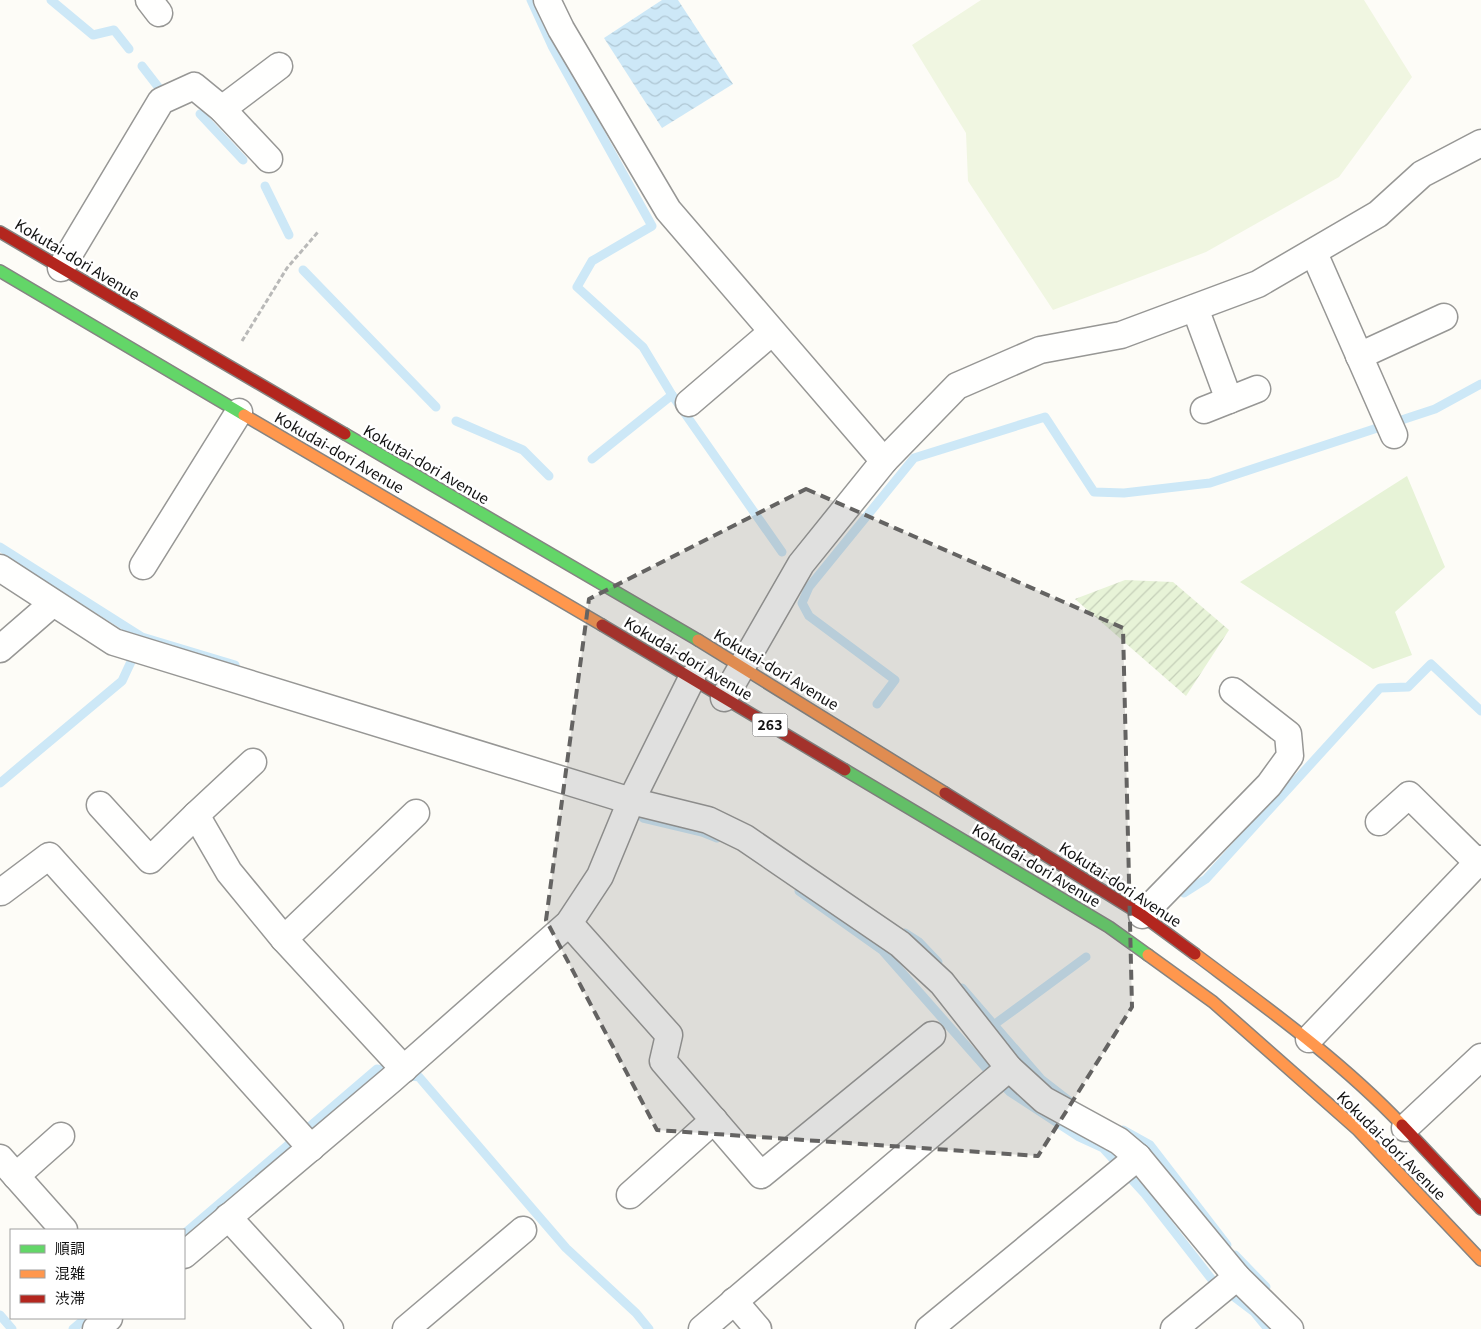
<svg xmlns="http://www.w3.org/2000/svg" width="1481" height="1329" font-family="Georgia,'Noto Sans JP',serif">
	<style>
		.park { fill: #e7f3d7 }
		.garden { fill: url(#garden-furrows) }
		.pitch { fill: #f0f6e1 }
		.water { fill: url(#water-waves) }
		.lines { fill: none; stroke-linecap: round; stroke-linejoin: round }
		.stream { stroke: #cde8f7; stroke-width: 9 }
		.street-casing { stroke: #979795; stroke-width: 29 }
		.fast-casing { stroke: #858482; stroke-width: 14 }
		.slow-casing { stroke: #858482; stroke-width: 14 }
		.jam-casing { stroke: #858482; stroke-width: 14 }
		.path { stroke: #b9b9b8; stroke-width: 3; stroke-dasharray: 5 2.5; stroke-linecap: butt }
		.street { stroke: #fffffe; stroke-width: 26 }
		.fast { stroke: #63d668; stroke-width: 11 }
		.slow { stroke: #ff974d; stroke-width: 11 }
		.jam { stroke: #b3261e; stroke-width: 11 }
		.marked { fill: #646362; fill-opacity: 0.2; stroke: #646362; stroke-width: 4; stroke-dasharray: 10 6; stroke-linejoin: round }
		.labels { text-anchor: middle; stroke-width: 5; stroke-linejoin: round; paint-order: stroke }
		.shield { fill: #fff; stroke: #585858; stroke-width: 1 }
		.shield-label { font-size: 14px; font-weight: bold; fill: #111 }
		.street-label { font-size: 15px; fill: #111; stroke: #fff }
	</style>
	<defs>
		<pattern id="garden-furrows" width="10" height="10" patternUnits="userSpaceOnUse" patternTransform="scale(1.25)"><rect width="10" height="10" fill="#e7f3d7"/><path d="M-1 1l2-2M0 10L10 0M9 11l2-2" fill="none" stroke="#c5cfb8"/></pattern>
		<pattern id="water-waves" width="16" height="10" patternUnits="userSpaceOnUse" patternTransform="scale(1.25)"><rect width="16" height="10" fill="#cde8f7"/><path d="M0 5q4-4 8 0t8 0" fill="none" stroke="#afc6d3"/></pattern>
	</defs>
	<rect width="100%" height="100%" fill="#fdfcf7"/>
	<polygon class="park" points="1407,476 1445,567 1395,612 1412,655 1373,669 1240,582"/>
	<polygon class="garden" points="1125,580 1173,582 1229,630 1186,696 1075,599"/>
	<polygon class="pitch" points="981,0 1364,0 1412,77 1339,177 1206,252 1053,310 968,181 966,133 912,45"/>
	<polygon class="water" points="662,0 678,0 733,84 662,128 604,38"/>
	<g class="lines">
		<g class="stream">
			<polyline points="51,0 93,35 114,30 129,49"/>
			<polyline points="531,0 552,46 652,226 592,261 577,287 643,347 672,395 782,552"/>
			<polyline points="142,66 159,88"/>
			<polyline points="200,114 243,160"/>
			<polyline points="265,186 289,235"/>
			<polyline points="303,270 436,407"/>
			<polyline points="456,421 523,450 549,476"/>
			<polyline points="592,459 672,395"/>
			<polyline points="0,547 142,637 235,665"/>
			<polyline points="877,704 895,680 809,616 802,603 809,587 914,458 1045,417 1094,492 1124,493 1210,483 1435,409 1481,384"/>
			<polyline points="0,783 122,681 136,651"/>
			<polyline points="643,818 702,832 717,838"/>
			<polyline points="799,891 882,950 986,1068 1010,1092 1079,1137 1103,1148 1145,1194 1213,1281 1254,1312 1268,1329"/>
			<polyline points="1184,893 1206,879 1380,688 1408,687 1431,664 1481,711"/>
			<polyline points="905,933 919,942 938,962"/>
			<polyline points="962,988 1041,1079 1068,1100"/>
			<polyline points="995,1024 1086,957"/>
			<polyline points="405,1075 419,1077 566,1248 636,1313 649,1329"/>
			<polyline points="1123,1130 1150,1145 1227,1245"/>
			<polyline points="184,1234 377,1069 392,1072"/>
			<polyline points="1235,1255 1266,1287"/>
			<polyline points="0,1315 12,1329"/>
			<polyline points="73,1329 86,1318"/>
		</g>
		<g class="street-casing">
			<g id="street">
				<polyline points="149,0 159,13"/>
				<polyline points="547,0 561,29 668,210 884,461"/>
				<polyline points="222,109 279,66"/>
				<polyline points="1314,253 1394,435"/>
				<polyline points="61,268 161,101 194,86 222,109 269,159"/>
				<polyline points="1195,308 1229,400"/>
				<polyline points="1359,356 1444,317"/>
				<polyline points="689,403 772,332"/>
				<polyline points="1204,410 1257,389"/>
				<polyline points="143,566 239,412"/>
				<polyline points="0,568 114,642 631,801 708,820 745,838 900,944 942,983 1009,1068 1044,1100 1119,1141 1138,1157 1237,1277 1290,1329"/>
				<polyline points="0,649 53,603"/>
				<polyline points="724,698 801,564 884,461 957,386 1040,350 1121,335 1258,284 1378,214 1422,174 1481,143"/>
				<polyline points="100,805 150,860 196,815 229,872 284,939 404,1069"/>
				<polyline points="196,815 253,762"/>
				<polyline points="1379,822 1409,795 1477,862"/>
				<polyline points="1,892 49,856 311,1148"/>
				<polyline points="1142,915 1269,785 1290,756 1288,734 1233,691"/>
				<polyline points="569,923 669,1035 663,1061 761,1175 932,1035"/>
				<polyline points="284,939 416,813"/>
				<polyline points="1309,1039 1481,859"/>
				<polyline points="1405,1128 1481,1057"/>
				<polyline points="0,1158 64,1230"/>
				<polyline points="16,1176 61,1136"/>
				<polyline points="630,1195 714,1120"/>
				<polyline points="228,1217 330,1329"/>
				<polyline points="184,1255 391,1080 569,923 600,876 631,801 692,678"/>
				<polyline points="734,1301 758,1329"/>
				<polyline points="96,1329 109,1318"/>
				<polyline points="406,1329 523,1230"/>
				<polyline points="702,1329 1009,1068"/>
				<polyline points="929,1329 1138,1157"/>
				<polyline points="1174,1329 1237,1277"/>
			</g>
		</g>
		<g class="fast-casing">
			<g id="fast">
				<polyline points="0,271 244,415"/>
				<polyline points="345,434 698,640"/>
				<polyline points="845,770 1109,927 1148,955"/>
			</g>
		</g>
		<g class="slow-casing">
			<g id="slow">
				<polyline points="244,415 602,625"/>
				<polyline points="698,640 945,793"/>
				<path d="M1195 954C1267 1008 1340 1060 1402 1125"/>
				<polyline points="1148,955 1213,1002 1357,1129 1481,1260"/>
			</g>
		</g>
		<g class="jam-casing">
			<g id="jam">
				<polyline points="0,232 345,434"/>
				<polyline points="602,625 845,770"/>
				<polyline points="945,793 1142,915 1195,954"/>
				<polyline points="1402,1125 1481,1209"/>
			</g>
		</g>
		<polyline class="path" points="242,341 287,268 318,232"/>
		<use href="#street" class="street"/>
		<use href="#fast" class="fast"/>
		<use href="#slow" class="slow"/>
		<use href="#jam" class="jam"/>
	</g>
	<path class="marked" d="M806 489 1123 628 1132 1007 1038 1156 657 1130 546 920 589 599Z"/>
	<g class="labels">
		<rect class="shield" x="752.5" y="713.5" width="35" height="23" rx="4"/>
		<g class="shield-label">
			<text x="770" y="730">263</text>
		</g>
		<g class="street-label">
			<text transform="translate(77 260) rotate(31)" y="5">Kokutai-dori Avenue</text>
			<text transform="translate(339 453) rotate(30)" y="5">Kokudai-dori Avenue</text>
			<text transform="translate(426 465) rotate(30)" y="5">Kokutai-dori Avenue</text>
			<text transform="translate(688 659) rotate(31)" y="5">Kokudai-dori Avenue</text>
			<text transform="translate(776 670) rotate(31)" y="5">Kokutai-dori Avenue</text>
			<text transform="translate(1036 866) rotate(31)" y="5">Kokudai-dori Avenue</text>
			<text transform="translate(1120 885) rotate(33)" y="5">Kokutai-dori Avenue</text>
			<text transform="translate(1391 1146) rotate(45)" y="5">Kokudai-dori Avenue</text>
		</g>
	</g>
	<rect x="10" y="1229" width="175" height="90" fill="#ffffff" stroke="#a0a0a0"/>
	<rect x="20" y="1245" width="25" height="8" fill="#63d668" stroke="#a0a0a0"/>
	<text x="55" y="1254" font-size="15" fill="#111111">順調</text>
	<rect x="20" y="1270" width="25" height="8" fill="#ff974d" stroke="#a0a0a0"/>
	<text x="55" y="1279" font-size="15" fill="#111111">混雑</text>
	<rect x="20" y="1295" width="25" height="8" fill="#b3261e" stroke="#a0a0a0"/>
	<text x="55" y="1304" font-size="15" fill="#111111">渋滞</text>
</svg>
